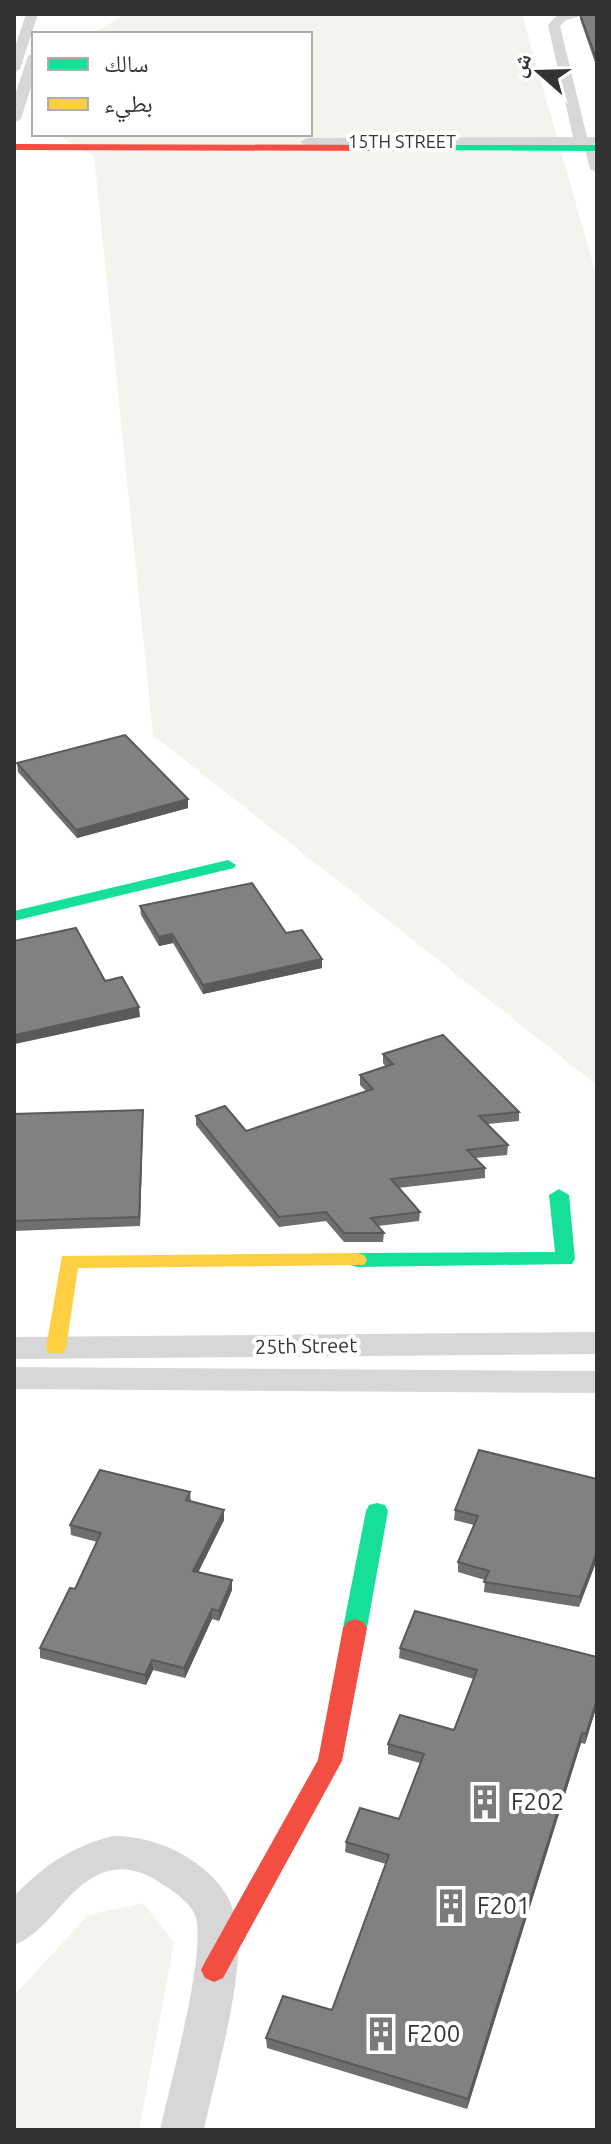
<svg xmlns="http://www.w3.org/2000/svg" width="611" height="2144" font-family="Ubuntu,'Noto Naskh Arabic',sans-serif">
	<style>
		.green { fill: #f1f5ed }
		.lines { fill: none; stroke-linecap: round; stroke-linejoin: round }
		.street { fill: #d7d7d7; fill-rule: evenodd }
		.fast { fill: #16e098; fill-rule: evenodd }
		.slow { fill: #ffcf43; fill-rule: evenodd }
		.jam { fill: #f24e42; fill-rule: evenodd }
		.wall { fill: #6f6f6f }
		.shaded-wall { fill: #5a5a5a }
		.building { fill: #818181; stroke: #5a5a5a; stroke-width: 2 }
		.labels { text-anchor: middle; stroke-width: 8; stroke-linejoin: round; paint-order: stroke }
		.far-street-label { font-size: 18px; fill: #333; stroke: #fff }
		.street-label { font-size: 20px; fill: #333; stroke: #fff }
		.near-poi-label { font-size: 24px; fill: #333; stroke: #fff; text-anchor: start }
	</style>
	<rect width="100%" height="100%" fill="#fff"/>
	<g class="green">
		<polygon points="125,14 522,14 597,278 597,1085 153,735 94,156 56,134 310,134 310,34 93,34"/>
		<polygon points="143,1903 174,1943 139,2130 14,2130 14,1996 88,1915"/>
	</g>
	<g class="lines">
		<g class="street">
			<polygon points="26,14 38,14 20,69 14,73 14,50"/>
			<polygon points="558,14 588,14 566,20 560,26 587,137 597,137 594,145 597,173 590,169 584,145 307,146 300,142 307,138 573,137 548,25"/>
			<polygon points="34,52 34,77 21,119 14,123 14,98 28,56"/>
			<polygon points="597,1332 597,1354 14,1359 14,1337"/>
			<polygon points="14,1367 597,1371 597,1393 14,1389"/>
			<path d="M112 1836C139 1836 164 1843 187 1857 209 1871 226 1887 234 1912 251 1959 214 2079 204 2130H160C169 2088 208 1950 195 1915 189 1901 172 1890 159 1882 142 1871 122 1865 102 1873 65 1888 49 1932 14 1945V1897L17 1893C46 1864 72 1847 112 1836Z"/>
		</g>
		<g class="fast">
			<polygon points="399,145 597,145 597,151 396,150"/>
			<polygon points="228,860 236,865 234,868 14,921 14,911"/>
			<polygon points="559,1189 569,1195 575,1259 572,1264 357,1267 350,1265 347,1260 350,1255 357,1253 555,1252 549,1195"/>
			<polygon points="377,1503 385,1505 388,1511 367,1628 363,1634 355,1637 347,1634 343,1628 366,1511 369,1505"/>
		</g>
		<polygon class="slow" points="357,1253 364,1255 367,1260 364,1265 78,1268 66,1348 63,1353 49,1353 46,1348 62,1256"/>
		<g class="jam">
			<polygon points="14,144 399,145 404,148 399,151 14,150"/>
			<polygon points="355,1619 363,1622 367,1628 342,1761 223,1978 214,1982 205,1978 201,1970 205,1962 318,1760 343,1628 347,1622"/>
		</g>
	</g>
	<g class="wall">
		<polygon points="580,14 597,14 597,68 580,19"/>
		<polygon points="17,763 188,799 188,808 77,838 18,772"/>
		<polygon points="140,906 286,933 322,968 203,994 173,943 159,946 141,915"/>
		<polygon points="383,1054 519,1112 519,1121 488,1124 508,1145 507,1155 475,1158 485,1168 485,1178 398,1188 420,1212 419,1221 378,1226 384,1233 383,1242 344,1242 326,1221 279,1227 196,1125 196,1116 246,1131 366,1091 360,1085 360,1075 386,1067 383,1063"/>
		<polygon points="14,1114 143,1120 140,1226 14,1231"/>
		<polygon points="597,1479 579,1607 484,1592 485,1580 458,1572 458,1562 474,1525 454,1520 455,1510"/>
		<polygon points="190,1492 191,1502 224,1520 198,1572 232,1580 232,1590 219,1621 212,1619 185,1678 153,1670 146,1685 40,1658 40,1648 75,1589 97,1542 71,1535 70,1525"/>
		<polygon points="400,1648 597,1657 597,1705 585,1744 581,1743 467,2109 267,2048 266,2038 332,2010 386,1864 345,1852 346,1842 399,1819 420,1763 388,1754 388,1744 454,1730 474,1679 399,1658"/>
	</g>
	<g class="shaded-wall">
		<polygon points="188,799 188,808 77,838 76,830"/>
		<polygon points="172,934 173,943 159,946 159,937"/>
		<polygon points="322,959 322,968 203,994 203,985"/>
		<polygon points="139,1007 140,1017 15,1044 15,1035"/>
		<polygon points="143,1110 143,1120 140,1226 139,1217"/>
		<polygon points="224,1510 224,1520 194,1581 193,1571"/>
		<polygon points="597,1552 597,1560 579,1607 580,1597"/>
		<polygon points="232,1580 232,1590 219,1621 219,1611"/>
		<polygon points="212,1609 212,1619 185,1678 184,1668"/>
		<polygon points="152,1660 153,1670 146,1685 145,1675"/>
		<polygon points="597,1699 597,1705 585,1744 586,1734"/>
		<polygon points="582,1733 581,1743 467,2109 468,2099"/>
	</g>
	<g class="building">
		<polygon points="580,14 597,14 597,61"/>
		<polygon points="125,735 188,799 76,830 17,763"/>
		<polygon points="252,883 286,933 302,930 322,959 203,985 172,934 159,937 140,906"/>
		<polygon points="76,928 105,981 122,977 139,1007 15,1035 14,941"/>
		<polygon points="443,1035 519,1112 479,1116 508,1145 467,1150 485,1168 391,1179 420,1212 371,1218 384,1233 344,1233 326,1212 279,1217 196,1116 225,1106 246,1131 373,1089 360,1075 393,1064 383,1054"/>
		<polygon points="143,1110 139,1217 14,1221 14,1114"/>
		<polygon points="479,1450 597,1479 597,1552 580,1597 484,1582 489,1571 458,1562 478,1516 455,1510"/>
		<polygon points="100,1470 190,1492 186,1500 224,1510 193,1571 232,1580 219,1611 212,1609 184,1668 152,1660 145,1675 40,1648 70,1588 75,1589 101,1533 70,1525"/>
		<polygon points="415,1611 597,1657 597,1699 586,1734 582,1733 468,2099 266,2038 283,1996 332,2010 389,1855 346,1842 360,1808 399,1819 424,1754 388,1744 400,1715 454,1730 477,1670 400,1648"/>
	</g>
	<defs>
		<g id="building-bare" transform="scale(2.76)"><path d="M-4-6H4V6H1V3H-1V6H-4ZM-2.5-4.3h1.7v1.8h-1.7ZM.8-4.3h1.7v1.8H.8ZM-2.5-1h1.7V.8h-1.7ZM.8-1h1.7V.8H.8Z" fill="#7a7a7a" stroke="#fff" stroke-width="2.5" paint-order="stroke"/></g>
	</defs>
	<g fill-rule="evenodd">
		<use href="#building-bare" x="485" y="1802"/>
		<use href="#building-bare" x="451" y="1906"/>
		<use href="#building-bare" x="381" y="2034"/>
	</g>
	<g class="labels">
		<g class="far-street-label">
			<text x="402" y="148">15TH STREET</text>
		</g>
		<g class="street-label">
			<text transform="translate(306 1346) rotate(-1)" y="7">25th Street</text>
		</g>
		<g class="near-poi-label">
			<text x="511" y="1810">F202</text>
			<text x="477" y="1914">F201</text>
			<text x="407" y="2042">F200</text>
		</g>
	</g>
	<rect width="611" height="2144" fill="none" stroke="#333333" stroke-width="32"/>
	<rect x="32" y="32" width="280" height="104" fill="#ffffff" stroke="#adadad" stroke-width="2"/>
	<rect x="48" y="58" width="40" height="12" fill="#16e098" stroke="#adadad" stroke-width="2"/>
	<text x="104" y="72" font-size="24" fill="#333333">سالك</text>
	<rect x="48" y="98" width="40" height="12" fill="#ffcf43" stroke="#adadad" stroke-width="2"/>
	<text x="104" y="112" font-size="24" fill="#333333">بطيء</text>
	<g transform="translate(539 72) rotate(290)" stroke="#ffffff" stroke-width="6" paint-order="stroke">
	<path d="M0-6L14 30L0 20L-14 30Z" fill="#333333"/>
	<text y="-12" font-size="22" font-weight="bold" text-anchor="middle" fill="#333333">ش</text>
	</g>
</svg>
